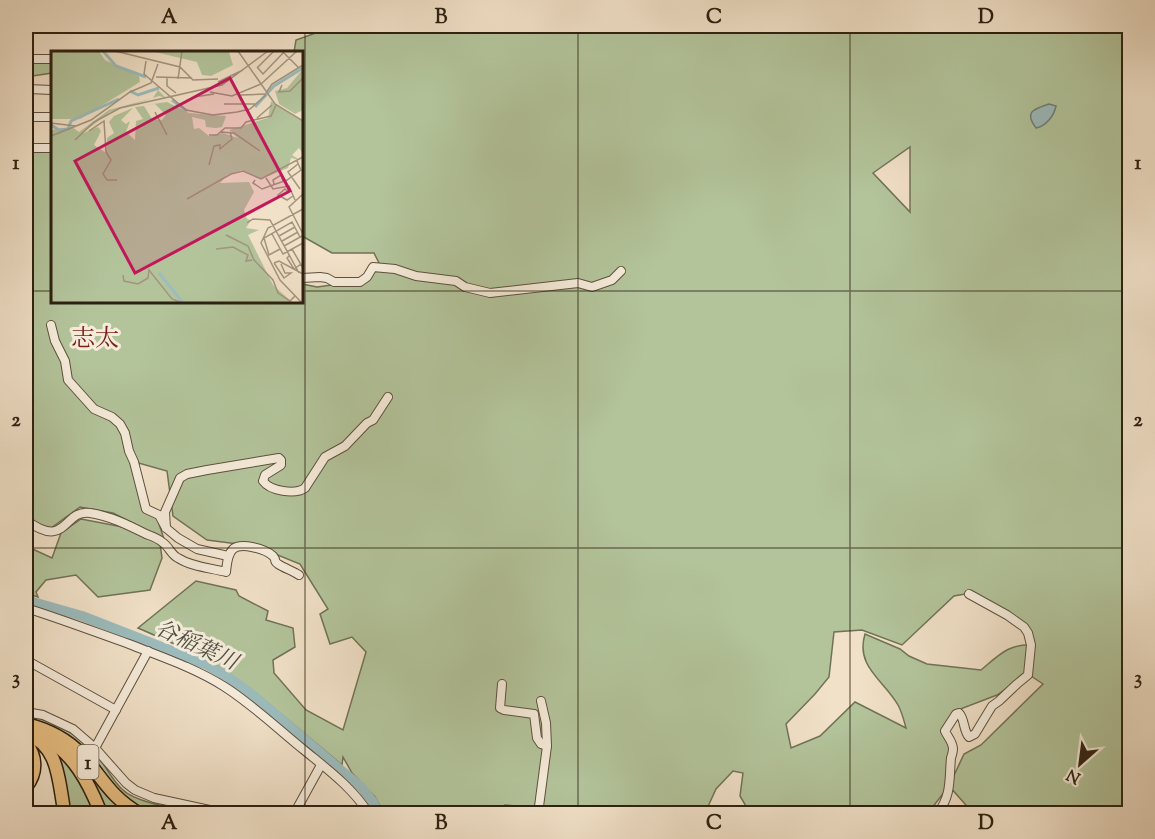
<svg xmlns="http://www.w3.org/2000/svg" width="1155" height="839" font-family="'Sorts Mill Goudy','Noto Serif JP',serif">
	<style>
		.green { fill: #b3c49b; stroke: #707256; stroke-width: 1.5; fill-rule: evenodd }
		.water { fill: #9cbcbd; stroke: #707e78; stroke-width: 1.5 }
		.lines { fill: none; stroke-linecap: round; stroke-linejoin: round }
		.river { stroke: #9cbcbd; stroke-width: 10 }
		.minor-casing { stroke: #5e503e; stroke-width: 10 }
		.highway-casing { stroke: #2d2010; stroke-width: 15 }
		.minor { stroke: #f6ecdb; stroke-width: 8 }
		.highway { stroke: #e8c084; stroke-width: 12 }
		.grid { fill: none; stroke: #2d2010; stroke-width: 1.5; stroke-opacity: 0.55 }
		.labels { text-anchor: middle; stroke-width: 6; stroke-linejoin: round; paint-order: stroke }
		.shield { fill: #f6ecdb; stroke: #695d4d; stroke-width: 1.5 }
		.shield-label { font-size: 20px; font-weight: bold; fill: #2d2010 }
		.water-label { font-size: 22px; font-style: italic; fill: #4e4f44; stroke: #f6ecdb }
		.quarter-label { font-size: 24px; fill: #7a1f14; stroke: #f6ecdb }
		.inset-river { fill: none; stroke: #9cbcbd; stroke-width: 3 }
		.inset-road { fill: none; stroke: #a3947e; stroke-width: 1.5 }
		.view { fill: #c2185b; fill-opacity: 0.15; stroke: #c2185b; stroke-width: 3 }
		.inset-edge { fill: none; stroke: #2d2010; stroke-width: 3 }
		.neatline { fill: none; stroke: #2d2010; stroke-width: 2 }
		.grid-label { font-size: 20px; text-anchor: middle; font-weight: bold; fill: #2d2010 }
	</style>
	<rect width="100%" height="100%" fill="#f1e1c8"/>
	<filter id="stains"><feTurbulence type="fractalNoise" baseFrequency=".00333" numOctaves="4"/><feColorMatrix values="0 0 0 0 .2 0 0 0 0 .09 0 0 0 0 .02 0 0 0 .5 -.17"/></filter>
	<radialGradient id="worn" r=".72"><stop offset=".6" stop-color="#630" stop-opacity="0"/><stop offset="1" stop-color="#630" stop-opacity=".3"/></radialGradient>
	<g class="green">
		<path d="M328 26H1129V813H973L949 786 928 813H750L740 796 743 773 733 771 716 789 705 813 535 814 524 807 505 805 492 813H384L375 797 352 773 343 757 342 765 251 689 204 657 138 628 196 581 236 590 239 596 268 611 266 620 293 628 295 647 273 660 274 673 306 710 343 730 366 652 352 637 330 644 320 614 328 609 300 564 248 543 238 544 207 540 173 516 167 471 135 462 137 488 156 515 164 539 113 513 80 507 51 528 39 527 26 516V152L52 151V302H302V284L317 287 354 282 379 263 374 253H332L302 236V52H294L296 40 327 29ZM910 147V212L873 173ZM965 594 1024 627 1034 645C1009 643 999 655 981 670L927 664 909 656 900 649 865 634C855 667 884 680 898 705 902 712 904 721 906 728L855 702 820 736 791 748 786 724 815 694 829 677 834 632 862 630 902 645 954 596ZM1028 674 1043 684 981 745 964 754 950 784 954 746 943 732 955 711 997 695Z"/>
		<polygon points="26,63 52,63 52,73 26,77"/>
		<polygon points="81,519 123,527 160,544 162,558 150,590 98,597 76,575 46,580 36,592 38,597 26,593 26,546 52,558 61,533"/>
		<path d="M26 715C50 720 78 734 95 752 105 764 111 780 123 790 136 803 179 809 198 813H152L139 810 118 795 84 755 26 722Z"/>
		<polygon points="49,733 135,813 67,813 61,776 53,752 59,749 102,811"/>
	</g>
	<path class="water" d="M1049 104 1056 106C1054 116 1046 126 1036 128 1023 111 1035 109 1049 104Z"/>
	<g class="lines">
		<polyline class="river" points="26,600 82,616 205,664 228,677 250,693 362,788 373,802 379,814"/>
		<g class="minor-casing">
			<g id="minor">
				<polyline points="26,29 41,26"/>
				<polyline points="26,59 52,59"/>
				<polyline points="26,87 28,89 52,90"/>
				<polyline points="26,117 52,117"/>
				<polyline points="26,148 52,148"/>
				<polyline points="302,278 320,277 327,278 334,282 360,282 367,277 373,267 395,269 416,276 456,281 465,287 490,293 578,283 592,287 612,280 621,271"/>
				<polyline points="51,325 55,341 65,361 68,380 94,409 112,417 120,424 125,433 129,451 134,462 146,509 159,515 166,528 178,538 197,549 228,556"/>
				<path d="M26 520C67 551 63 509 90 513 110 516 128 525 146 534 151 536 158 538 162 542 169 546 171 555 178 558 192 567 211 568 226 572 227 564 227 555 233 549 241 542 265 549 273 556 278 562 272 559 278 564 284 568 293 571 299 575"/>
				<path d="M166 528 165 512 180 478 187 474 207 470 279 458 281 460V465L265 475 263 481C270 491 295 495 305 488L325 457 345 446 367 423 373 420 388 397"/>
				<path d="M26 608C61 619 95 632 129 644 162 657 195 668 225 687 253 705 278 729 304 750 327 769 353 788 369 814"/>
				<polyline points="26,660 116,710"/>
				<polyline points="502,684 500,708 504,710 534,714 537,738 541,744 547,746"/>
				<polyline points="26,712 43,715 73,729 95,748 126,783 135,790 154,798 228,814"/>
				<polyline points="95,748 148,651"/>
				<polyline points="294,814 321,765"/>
				<polyline points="538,814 547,746 546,723 541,701"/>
				<path d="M937 814C952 796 949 778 951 758 952 755 953 752 953 749 953 742 947 736 945 731L956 714 959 713C965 719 963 730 969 737L975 734 992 706 999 701 1017 684 1028 675 1031 645 1028 633 1024 627 1007 615 969 594"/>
			</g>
		</g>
		<g class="highway-casing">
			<g id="highway">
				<path d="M26 724C47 729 67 739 82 755 103 778 110 797 140 814"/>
				<path d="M26 733C57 746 58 774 63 804"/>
				<path d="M45 737C73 754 88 781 100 811"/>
				<path d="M26 743C37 757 37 773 26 787"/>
			</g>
		</g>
		<use href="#minor" class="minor"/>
		<use href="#highway" class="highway"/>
	</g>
	<path class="grid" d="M305 26V814M578 26V814M850 26V814M26 291H52M302 291H1130M26 548H1130"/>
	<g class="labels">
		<rect class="shield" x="77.5" y="745" width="21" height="34" rx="4.5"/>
		<g class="shield-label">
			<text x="88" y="769">1</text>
		</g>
		<g class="water-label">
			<text transform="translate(197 644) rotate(25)" y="8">谷稲葉川</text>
		</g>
		<g class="quarter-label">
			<text x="95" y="346">志太</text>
		</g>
	</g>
	<g transform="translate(51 51)">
		<rect width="252" height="252" fill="#f1e1c8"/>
		<path d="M0 0H48L54 9 88 25 89 31 29 68H0ZM100 0 178 1 182 14 160 25 151 24 146 11ZM252 18V59L244 63 228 53 224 40 236 37ZM107 39 115 47 108 45 59 61 30 83 47 76 50 80 43 94 55 102 56 87 63 82 58 71 63 65 82 57 70 69 75 73 79 70 75 81 84 89 85 70 92 68 84 56 93 55 101 68 111 69 115 64 104 53 95 54 116 51 138 62 175 65 171 76 165 77 155 76 154 69 141 66 143 78 148 77 158 85 172 82 187 87 178 79 217 67 220 50 252 71V103L248 97 241 104 249 109 240 107 237 117 210 128 191 119 176 124 169 132 198 131 203 141 193 159 196 168 200 169 195 177 208 179 197 184 222 234 242 252H0V79L21 76 28 81 58 59 102 47Z" fill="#b3c49b"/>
		<path class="inset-river" d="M52 0 65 15 95 26M79 40 87 44 108 37M121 49 136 60M204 56 223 35 252 17M0 74 8 79 17 78 20 70 68 48M108 222 132 252"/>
		<path class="inset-road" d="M64 0 129 16 142 29 167 28M187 0 224 53 252 70M231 0 248 17M95 10 93 23 135 59 162 64 186 61 199 58 215 44M206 16 212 23 232 2M207 16 223 0M105 26 141 27M116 27V35L125 42M127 28 131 0M167 31 192 19M210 33 246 0M231 34 228 41 239 40 252 27M159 41 181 45 210 33M215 42 221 33 252 14M190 44 215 43M143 46 163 43M173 53H205M104 61 116 84M206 67 221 54M0 72 24 75M38 80 53 70 55 101 60 109 52 123 56 129H66M169 81 183 82 209 100M158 84H166L174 77H190L195 71 220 65 225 54M0 85 40 69 79 41 100 32 107 13M24 89 43 71 69 57 171 34 217 0M247 113 237 121 249 138M158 114 163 95 169 94V98L181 88 179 81M215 127 222 138 238 135 244 149M204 129 202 132 211 138 236 129 250 119 246 110M223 133 222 129 230 124 232 130M238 141 234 138 227 144 236 149 242 145M252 143 238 156 252 183M136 148 180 123 192 120 210 128 252 106M196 172 202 168 219 169 248 222M221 183 232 203 252 192M175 184 197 195 203 209 222 229 227 242 239 250 244 245M228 185 244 176M231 190 247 181M233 195 251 185M165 198 182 196 197 204 195 210 201 209M229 198 218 204 213 187 241 171 249 186M241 198 252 217M239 204 236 207 243 218 250 213M223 212 233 227 240 222H234L230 213M223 212 228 210 252 223M72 224 73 230 87 233 97 227 98 219 121 248 131 252M251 252 229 229 210 192 217 177 252 158"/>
		<path class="view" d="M179 27 239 140 84 222 24 110Z"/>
		<rect width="252" height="252" class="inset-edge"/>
	</g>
	<rect width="1155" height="839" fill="none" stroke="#f1e1c8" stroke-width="66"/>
	<g transform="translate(1080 764) rotate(208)" stroke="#f6ecdb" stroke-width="4.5" paint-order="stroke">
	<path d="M0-4.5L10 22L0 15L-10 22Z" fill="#2d2010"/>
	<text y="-9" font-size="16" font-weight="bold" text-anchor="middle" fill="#2d2010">N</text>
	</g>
	<rect x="33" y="33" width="1089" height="773" class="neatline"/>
	<g class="grid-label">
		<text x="169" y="23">A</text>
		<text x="441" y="23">B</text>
		<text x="714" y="23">C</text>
		<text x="986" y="23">D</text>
		<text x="16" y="169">1</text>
		<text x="1138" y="169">1</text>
		<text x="16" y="426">2</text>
		<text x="1138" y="426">2</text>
		<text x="16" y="684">3</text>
		<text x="1138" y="684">3</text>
		<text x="169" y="829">A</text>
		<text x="441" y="829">B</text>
		<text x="714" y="829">C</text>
		<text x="986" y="829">D</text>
	</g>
	<rect width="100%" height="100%" filter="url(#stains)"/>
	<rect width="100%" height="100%" fill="url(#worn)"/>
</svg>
